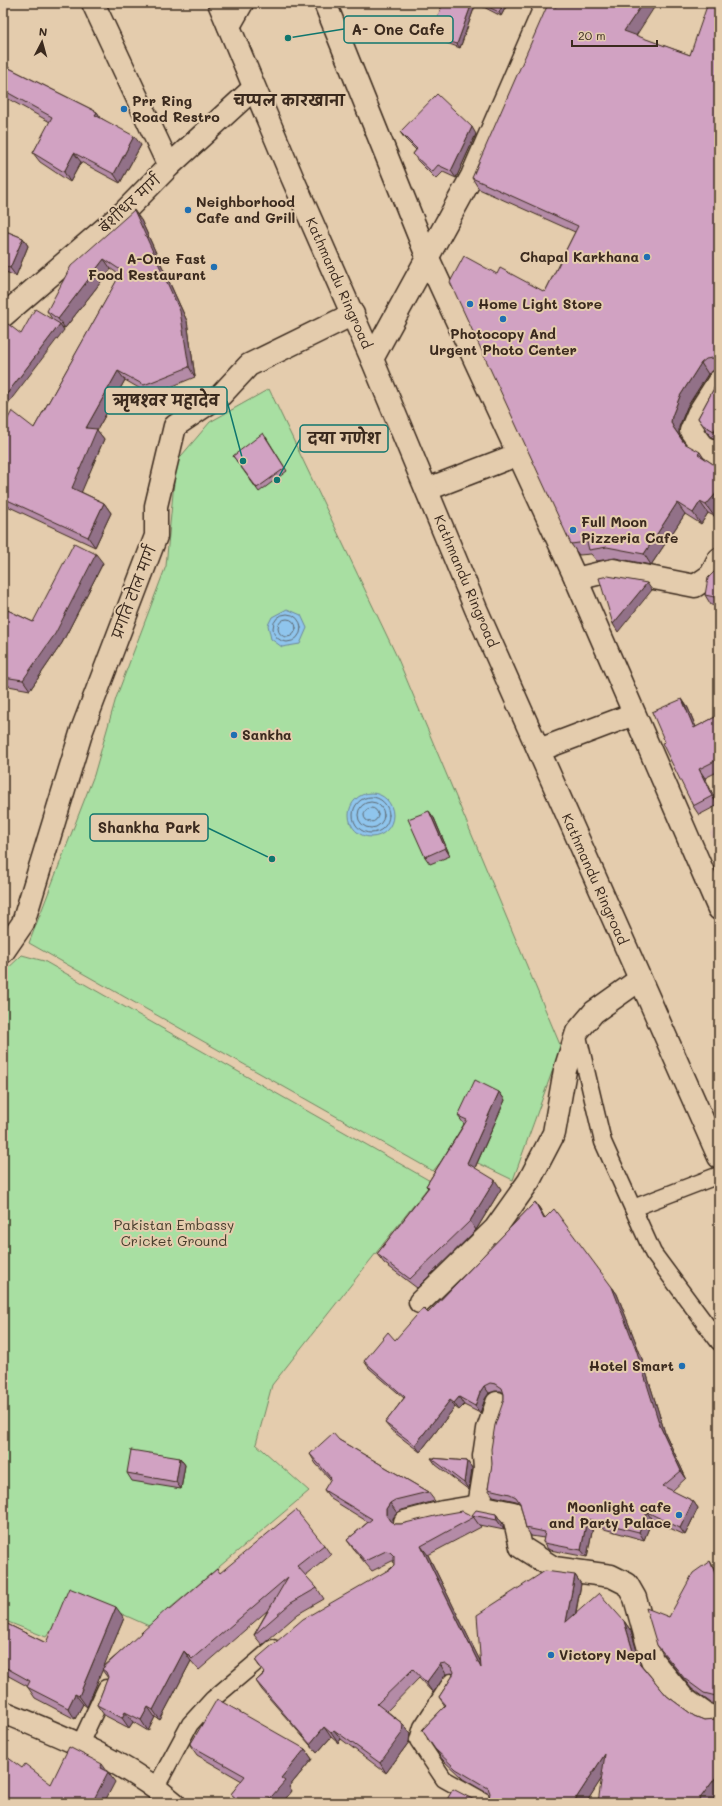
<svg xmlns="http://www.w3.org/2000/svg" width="722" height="1806" font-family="Mali,'Playpen Sans Deva',sans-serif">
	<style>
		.built { fill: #debfb3 }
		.green { fill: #a8dfa2; stroke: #728460 }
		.water { fill: #8fc5ed; stroke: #6d879a }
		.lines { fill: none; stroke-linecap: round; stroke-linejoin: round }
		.shore { stroke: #5d6871; stroke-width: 1 }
		.lane-casing { stroke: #3b2a1e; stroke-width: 19 }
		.street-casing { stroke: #3b2a1e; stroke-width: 25 }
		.secondary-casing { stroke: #3b2a1e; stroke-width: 25 }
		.highway-casing { stroke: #3b2a1e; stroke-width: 25 }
		.lane { stroke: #e4ccad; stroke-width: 16 }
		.street { stroke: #e4ccad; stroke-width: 22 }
		.secondary { stroke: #e4ccad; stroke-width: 22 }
		.highway { stroke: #e4ccad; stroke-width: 22 }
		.wall { fill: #b48ba7; stroke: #3b2a1e }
		.shaded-wall { fill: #927188; stroke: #3b2a1e }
		.building { fill: #d1a2c2; stroke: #3b2a1e }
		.poi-dot { fill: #1f6fb2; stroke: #e4ccad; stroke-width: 1.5 }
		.labels { text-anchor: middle; stroke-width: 4; stroke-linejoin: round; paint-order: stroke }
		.poi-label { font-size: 14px; font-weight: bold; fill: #3b2a1e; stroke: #e4ccad; text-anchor: start }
		.street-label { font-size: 14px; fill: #3b2a1e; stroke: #e4ccad }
		.park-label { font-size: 14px; fill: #463c2b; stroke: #e4ccad }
		.neighbourhood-label { font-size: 15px; font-weight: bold; fill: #3b2a1e; stroke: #e4ccad }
		.leader { fill: none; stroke: #0f766e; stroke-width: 1.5 }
		.callout-dot { fill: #0f766e; stroke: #e4ccad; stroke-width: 1.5 }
		.callout { fill: #e4ccad; stroke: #0f766e; stroke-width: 1.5 }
		.callout-label { font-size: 15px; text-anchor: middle; font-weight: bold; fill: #3b2a1e }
	</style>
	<rect width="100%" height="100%" fill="#e4ccad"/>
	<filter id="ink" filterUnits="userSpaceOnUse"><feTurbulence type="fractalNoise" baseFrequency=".025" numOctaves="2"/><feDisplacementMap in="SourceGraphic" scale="8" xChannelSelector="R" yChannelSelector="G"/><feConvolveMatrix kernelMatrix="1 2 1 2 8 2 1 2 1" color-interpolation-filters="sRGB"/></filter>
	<g filter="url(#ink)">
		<polygon class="built" points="719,820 719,859 710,833"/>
		<g class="green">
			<polygon points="269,389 398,659 561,1047 513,1180 451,1150 433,1171 29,943 94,775 116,698 166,566 176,462 210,422"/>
			<polygon points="22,955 44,961 432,1182 272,1385 256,1444 309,1491 149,1626 77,1594 46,1637 3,1620 3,973"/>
		</g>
		<g class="water">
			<polygon points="287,609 301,615 307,628 300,644 282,647 271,639 268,625 272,617"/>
			<circle cx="371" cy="815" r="22"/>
		</g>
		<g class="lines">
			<g class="shore">
				<circle cx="287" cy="628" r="14"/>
				<circle cx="287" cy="628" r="9"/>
				<circle cx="371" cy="815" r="18"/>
				<circle cx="371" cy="815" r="13"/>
				<circle cx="371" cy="815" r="7"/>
			</g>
			<g class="lane-casing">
				<g id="lane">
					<polyline points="577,1032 603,1142 653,1253 719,1342"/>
					<polyline points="633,1208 719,1175"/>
					<polyline points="451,1682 422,1727 418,1740 444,1779 487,1803"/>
					<polyline points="80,1744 106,1688"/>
					<polyline points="156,1787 190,1724 213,1699 273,1648"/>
				</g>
			</g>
			<g class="street-casing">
				<g id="street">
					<polyline points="93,3 169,166"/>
					<polyline points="325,3 427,256 576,579 719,909"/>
					<polyline points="372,359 472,176 547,3"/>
					<polyline points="719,381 698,414 691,431 702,446 719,455"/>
					<polyline points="428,489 519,454"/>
					<polyline points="576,579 613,570 695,586 711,575 719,559"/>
					<polyline points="539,750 634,714"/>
					<polyline points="3,952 23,923 82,730 156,536 156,506 175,426 221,395 249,365 353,314"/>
					<polyline points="420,1302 495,1229 529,1181 554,1133 565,1070 577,1032 594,1012 639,980"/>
					<polyline points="479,1506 485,1469 484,1456 488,1429 497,1403"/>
					<polyline points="405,1522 443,1512 479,1506 513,1513 521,1547 554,1568 611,1576 627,1584 635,1598 652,1660 683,1698 705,1714 715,1718 719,1717"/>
					<path d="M3 1712C62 1736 125 1761 174 1803"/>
				</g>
			</g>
			<g class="secondary-casing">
				<g id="secondary">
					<polyline points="229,26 242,3"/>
					<polyline points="3,316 124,212 169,166 254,88"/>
				</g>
			</g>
			<g class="highway-casing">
				<polyline id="highway" points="219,3 292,177 372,359 476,609 719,1157"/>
			</g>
			<use href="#lane" class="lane"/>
			<use href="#street" class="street"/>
			<use href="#secondary" class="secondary"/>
			<use href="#highway" class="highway"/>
		</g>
		<g class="wall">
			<polygon points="443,3 508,3 501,16 476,3 460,48 434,38 431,35"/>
			<polygon points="719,3 719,369 714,370 708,374 687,407 679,427 679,433 680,437 684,443 704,458 719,468 719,510 714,516 708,513 701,524 685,514 651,565 615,558 597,561 591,554 579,555 571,544 497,274 545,292 575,232 479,189 472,178 636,36 690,55"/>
			<polygon points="3,65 97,112 101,118 141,145 120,183 81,162 70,182 40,162 33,153 50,122 3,96"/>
			<polygon points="400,132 476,134 456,178 443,172 436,179 418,161 413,154 416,150 405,139"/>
			<polygon points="141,220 187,321 195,377 151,395 125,380 97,430 104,439 81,492 104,503 111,513 95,547 3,504 3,428 34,428 120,275 111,269 65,328 62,327 64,330 21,334 52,319 47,311"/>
			<polygon points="3,230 23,238 28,246 16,276 3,271 3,272"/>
			<polygon points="719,379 719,441 710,436 698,418"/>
			<polygon points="266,437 287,471 259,492 233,456"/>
			<polygon points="103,563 62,643 30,690 3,685 3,608 33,622"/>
			<polygon points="719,564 719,606 711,605 705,595"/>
			<polygon points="682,699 688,708 696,727 719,715 719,771 705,778 718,805 699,815 693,806 665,742"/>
			<polygon points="434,818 450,856 430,864 425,857"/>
			<polygon points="499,1092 505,1100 475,1168 501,1189 476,1230 417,1288 384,1263 377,1254 428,1188 426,1186 464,1124 458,1116"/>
			<polygon points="535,1202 540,1209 545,1218 612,1287 617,1294 641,1356 665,1433 686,1478 672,1491 693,1501 698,1508 685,1535 652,1520 644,1540 593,1526 587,1557 550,1550 548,1549 543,1542 544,1538 531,1536 526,1528 520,1503 516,1501 493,1496 488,1489 504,1399 504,1393 501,1391 495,1391 489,1393 485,1399 480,1413 464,1405 459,1410 455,1407 420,1452 391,1430 385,1423 404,1398 369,1368 364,1361 395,1340 428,1313"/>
			<polygon points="339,1440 428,1492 435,1501 402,1510 397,1513 393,1518 393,1523 395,1524 401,1524 474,1517 481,1527 428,1555 481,1663 575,1575 581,1584 576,1613 624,1621 631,1631 641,1666 667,1696 694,1716 704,1720 716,1719 719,1717 719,1792 711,1803 601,1779 586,1803 445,1803 480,1803 485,1802 489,1798 489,1794 463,1779 442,1759 422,1730 445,1706 439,1697 452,1677 453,1674 452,1673 446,1674 433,1693 419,1678 387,1711 403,1724 410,1733 409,1742 386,1773 341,1739 338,1743 331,1737 317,1753 262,1690 256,1681 264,1673 255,1660 390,1569 394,1565 394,1561 392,1561 372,1571 354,1550 347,1540 368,1522 331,1499 324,1490 331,1480 316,1464 310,1454"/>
			<polygon points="180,1458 185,1465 181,1489 132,1481 127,1473"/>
			<polygon points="431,1458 467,1461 472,1468 469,1490 436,1465"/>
			<polygon points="496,1514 503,1524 504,1530 479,1525 472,1515"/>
			<polygon points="324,1545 331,1555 305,1576 317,1588 324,1599 298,1614 262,1645 254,1635 268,1610 199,1670 191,1661 160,1720 155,1717 148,1731 133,1722 129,1728 104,1715 97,1705 108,1678 102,1670 87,1707 83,1704 75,1719 35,1698 27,1686 3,1673 3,1622 46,1643 124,1618 103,1667 169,1610 220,1573"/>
			<polygon points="716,1571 719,1577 719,1704 711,1703 692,1689 663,1654 657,1645 669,1617"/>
			<polygon points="190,1745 305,1749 312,1759 289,1787 292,1791 282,1803 237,1803 231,1794 242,1781 197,1755"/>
		</g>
		<g class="shaded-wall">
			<polygon points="472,3 476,3 460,48 457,44"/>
			<polygon points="504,3 508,3 501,16 499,12"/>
			<polygon points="643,3 657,3 632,42 624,31"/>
			<polygon points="97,112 103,121 95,115"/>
			<polygon points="472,127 476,134 456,178 451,171"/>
			<polygon points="134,136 141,145 120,183 114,174"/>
			<polygon points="74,153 81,162 70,182 64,172"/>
			<polygon points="134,210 141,220 187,321 195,377 189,367"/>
			<polygon points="23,238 28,246 16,276 10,268"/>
			<polygon points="104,259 111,269 65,328 58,319"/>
			<polygon points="60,324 64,330 3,410 3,399"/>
			<polygon points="701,363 708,374 687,407 679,427 679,433 681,438 673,427 671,422 672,416 680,396"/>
			<polygon points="118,371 125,380 97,430 104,439 79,498 72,488 86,428"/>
			<polygon points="719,423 719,439 714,431"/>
			<polygon points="700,452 707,463 698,454"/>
			<polygon points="719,490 719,510 714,516 706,505"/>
			<polygon points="700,502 708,513 701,524 693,513"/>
			<polygon points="104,503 111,513 95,547 88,537"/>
			<polygon points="677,503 685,514 651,565 644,554"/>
			<polygon points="96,554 103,563 62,643 30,690 23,680"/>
			<polygon points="647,583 652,590 618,632 613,624"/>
			<polygon points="682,699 688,708 700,737 694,728"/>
			<polygon points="699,769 705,778 718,805 712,796"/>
			<polygon points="429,811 434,818 450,856 445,848"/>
			<polygon points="499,1092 505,1100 473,1172 467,1163"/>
			<polygon points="495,1180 501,1189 476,1230 470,1221"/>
			<polygon points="535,1202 540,1209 549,1227 544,1219"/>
			<polygon points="612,1287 617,1294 641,1356 665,1433 686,1478 681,1471 660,1426"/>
			<polygon points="484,1386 489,1393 485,1399 480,1413 475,1406 480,1392"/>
			<polygon points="459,1397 464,1405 459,1410 454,1403"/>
			<polygon points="450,1400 455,1407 420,1452 415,1445"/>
			<polygon points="180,1458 185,1465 181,1489 176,1482"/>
			<polygon points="467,1461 472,1468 469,1490 464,1483"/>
			<polygon points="693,1501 698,1508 685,1535 680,1528"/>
			<polygon points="390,1503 397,1513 393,1518 393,1525 390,1521 386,1515 386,1509"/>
			<polygon points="647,1512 652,1520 644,1540 639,1532"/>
			<polygon points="496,1514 503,1524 504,1530 497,1520"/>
			<polygon points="587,1519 593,1526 587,1557 581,1550"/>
			<polygon points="421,1546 428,1555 488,1677 481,1668"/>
			<polygon points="710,1561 716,1571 719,1577 719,1583"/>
			<polygon points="575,1575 581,1584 572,1632 566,1622"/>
			<polygon points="116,1607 124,1618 87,1707 79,1696"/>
			<polygon points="624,1621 631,1631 642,1668 635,1658"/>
			<polygon points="184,1651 191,1661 160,1720 153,1710"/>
			<polygon points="440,1664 446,1674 433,1693 426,1683"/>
			<polygon points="75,1694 83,1704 75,1719 68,1708"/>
			<polygon points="148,1707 155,1717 148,1731 141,1720"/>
			<polygon points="125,1712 133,1722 129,1728 122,1718"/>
			<polygon points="403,1724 410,1733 409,1742 386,1773 380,1763"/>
			<polygon points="324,1727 331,1737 317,1753 310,1744"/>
			<polygon points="334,1730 341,1739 338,1743 331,1733"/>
			<polygon points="305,1749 312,1759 289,1787 292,1791 282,1803 266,1803 281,1778"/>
			<polygon points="605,1754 611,1764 586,1803 573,1803"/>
			<polygon points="102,1764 115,1782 104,1803 92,1803 100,1768"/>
			<polygon points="719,1773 719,1792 711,1803 699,1803 698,1801"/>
		</g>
		<g class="building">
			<polygon points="443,3 472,3 457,44 431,35"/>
			<polygon points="480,3 504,3 499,12"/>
			<polygon points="559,3 643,3 624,31 690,55 708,3 719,3 719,361 718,359 712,358 706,359 701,363 680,396 672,416 671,422 673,427 684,443 700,452 698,454 719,468 719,490 706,505 700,502 693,513 677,503 644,554 607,547 589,550 587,542 571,544 450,282 464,256 497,274 500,268 545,292 578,226 472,178 548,4 556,7"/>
			<polygon points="3,65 97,112 95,115 134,136 114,174 74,153 64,172 33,153 52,117 3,90"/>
			<polygon points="437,94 472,127 451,171 438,165 432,172 413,154 417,149 400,132"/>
			<polygon points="134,210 180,311 189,367 144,385 118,371 86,428 97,429 72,488 104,503 88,537 3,498 3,428 12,411 34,428 122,271 104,259 58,319 47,311 71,266"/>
			<polygon points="3,230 23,238 10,268 3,265"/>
			<polygon points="35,309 60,324 3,399 3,321 4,321 21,334"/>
			<polygon points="719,379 719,423 714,431 703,425 698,418"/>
			<polygon points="263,433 285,468 257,488 233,456"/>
			<polygon points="74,543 96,554 55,634 23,680 3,677 3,608 33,622"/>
			<polygon points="719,564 719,598 705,595 708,578 715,571"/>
			<polygon points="608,576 647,583 613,624 599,578"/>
			<polygon points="682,699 694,728 719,715 719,759 699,769 712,796 693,806 662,743 665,742 652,712"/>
			<polygon points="429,811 445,848 425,857 408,819"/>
			<polygon points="475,1080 499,1092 467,1163 495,1180 470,1221 410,1279 377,1254 429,1187 426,1186 467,1120 458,1116"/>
			<polygon points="535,1202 544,1219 554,1209 612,1287 636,1349 660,1426 681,1471 663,1486 693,1501 680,1528 647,1512 639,1532 587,1519 581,1550 544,1543 543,1542 545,1532 526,1528 520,1503 516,1497 510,1494 488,1489 492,1464 491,1449 495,1425 504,1399 504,1394 502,1388 496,1384 490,1383 484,1386 480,1392 475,1406 459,1397 454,1403 450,1400 415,1445 385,1423 405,1397 364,1361 388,1332 395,1340 423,1308 428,1313"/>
			<polygon points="333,1433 339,1440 428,1492 395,1500 390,1503 386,1509 386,1515 390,1521 395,1524 401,1524 439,1515 462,1511 474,1517 421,1546 481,1668 477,1615 545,1571 575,1575 566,1622 599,1593 624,1621 635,1658 667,1696 694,1716 704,1720 716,1719 719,1717 719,1773 698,1801 700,1803 598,1803 605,1754 573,1803 445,1803 453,1789 480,1803 485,1802 489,1798 490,1793 488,1788 456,1769 435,1749 422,1730 446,1705 439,1697 452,1677 454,1672 452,1668 445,1663 440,1664 426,1683 413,1669 377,1704 403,1724 402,1733 380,1763 334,1730 331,1733 324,1727 310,1744 256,1681 265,1673 255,1660 303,1619 390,1569 394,1565 394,1556 390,1552 386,1551 365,1561 347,1540 372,1519 324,1490 331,1478 310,1454"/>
			<polygon points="131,1450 180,1458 176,1482 127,1473"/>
			<polygon points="431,1458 467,1461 464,1483"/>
			<polygon points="296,1510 324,1545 297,1566 317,1588 291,1603 254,1635 288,1577 192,1659 184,1651 153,1710 148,1707 141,1720 125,1712 122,1718 97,1705 108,1677 106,1672 102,1669 168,1608 169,1610 217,1569 220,1573"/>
			<polygon points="476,1510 496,1514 497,1520 472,1515"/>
			<polygon points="710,1561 719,1583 719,1697 716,1696 704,1693 685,1679 657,1645 646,1608 669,1617 693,1573"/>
			<polygon points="69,1588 116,1607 79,1696 75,1694 68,1708 27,1687 30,1681 3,1666 3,1622 46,1643"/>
			<polygon points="217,1699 305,1749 281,1778 285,1781 266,1803 256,1803 254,1801 252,1803 242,1803 231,1794 245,1776 190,1745"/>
			<polygon points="69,1747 102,1764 100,1768 108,1772 92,1803 3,1803 3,1754 22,1768 25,1764 51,1784"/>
		</g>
	</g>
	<g class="poi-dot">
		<circle cx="124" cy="109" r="4"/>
		<circle cx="188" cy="210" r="4"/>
		<circle cx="647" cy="257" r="4"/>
		<circle cx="214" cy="267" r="4"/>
		<circle cx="470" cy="304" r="4"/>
		<circle cx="503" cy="319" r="4"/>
		<circle cx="573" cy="530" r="4"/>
		<circle cx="234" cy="735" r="4"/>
		<circle cx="682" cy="1366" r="4"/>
		<circle cx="679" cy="1515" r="4"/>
		<circle cx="551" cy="1655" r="4"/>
	</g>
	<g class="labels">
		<g class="poi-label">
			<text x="132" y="106">Prr Ring<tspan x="132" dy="16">Road Restro</tspan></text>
			<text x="196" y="207">Neighborhood<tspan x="196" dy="16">Cafe and Grill</tspan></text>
			<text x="639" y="262" text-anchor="end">Chapal Karkhana</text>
			<text x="206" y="264" text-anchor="end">A-One Fast<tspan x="206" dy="16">Food Restaurant</tspan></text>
			<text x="478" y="309">Home Light Store</text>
			<text x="503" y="339" text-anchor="middle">Photocopy And<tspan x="503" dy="16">Urgent Photo Center</tspan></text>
			<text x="581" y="527">Full Moon<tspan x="581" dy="16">Pizzeria Cafe</tspan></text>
			<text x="242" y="740">Sankha</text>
			<text x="674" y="1371" text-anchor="end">Hotel Smart</text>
			<text x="671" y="1512" text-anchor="end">Moonlight cafe<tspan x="671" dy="16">and Party Palace</tspan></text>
			<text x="559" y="1660">Victory Nepal</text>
		</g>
		<g class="street-label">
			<text transform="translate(130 204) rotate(-43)" y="5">बंशीधर मार्ग</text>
			<text transform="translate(339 283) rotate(66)" y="5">Kathmandu Ringroad</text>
			<text transform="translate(466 581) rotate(67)" y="5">Kathmandu Ringroad</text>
			<text transform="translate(134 592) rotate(-69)" y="5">प्रगति टोल मार्ग</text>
			<text transform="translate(595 879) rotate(66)" y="5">Kathmandu Ringroad</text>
		</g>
		<g class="park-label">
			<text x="174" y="1230">Pakistan Embassy<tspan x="174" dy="16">Cricket Ground</tspan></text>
		</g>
		<g class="neighbourhood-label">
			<text x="289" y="106">चप्पल कारखाना</text>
		</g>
	</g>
	<path class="leader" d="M288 38L344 29M243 461L227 401M277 480L300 439M272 859L208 828"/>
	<g class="callout-dot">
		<circle cx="288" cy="38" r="4"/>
		<circle cx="243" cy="461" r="4"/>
		<circle cx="277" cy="480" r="4"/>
		<circle cx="272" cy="859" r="4"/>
	</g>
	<g class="callout">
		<rect x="344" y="16" width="109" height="27" rx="4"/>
		<rect x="105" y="387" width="122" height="27" rx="4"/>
		<rect x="300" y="425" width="88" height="27" rx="4"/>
		<rect x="90" y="814" width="118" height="27" rx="4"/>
	</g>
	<g class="callout-label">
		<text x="398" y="35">A- One Cafe</text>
		<text x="166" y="406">ऋषश्वर महादेव</text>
		<text x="344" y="444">दया गणेश</text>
		<text x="149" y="833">Shankha Park</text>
	</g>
	<rect width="722" height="1806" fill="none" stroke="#e4ccad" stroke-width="16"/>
	<rect x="8" y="8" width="706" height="1790" fill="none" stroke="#3b2a1e" stroke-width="1.5" filter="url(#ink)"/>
	<g transform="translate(42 42) rotate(6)" stroke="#e4ccad" stroke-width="3" paint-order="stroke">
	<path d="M0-3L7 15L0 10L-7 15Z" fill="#3b2a1e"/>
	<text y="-6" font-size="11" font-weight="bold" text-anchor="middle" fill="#3b2a1e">N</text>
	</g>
	<path d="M572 40v6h85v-6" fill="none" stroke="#3b2a1e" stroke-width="2"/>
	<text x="578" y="40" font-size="12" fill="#3b2a1e" stroke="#e4ccad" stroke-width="3" paint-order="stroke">20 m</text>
</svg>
